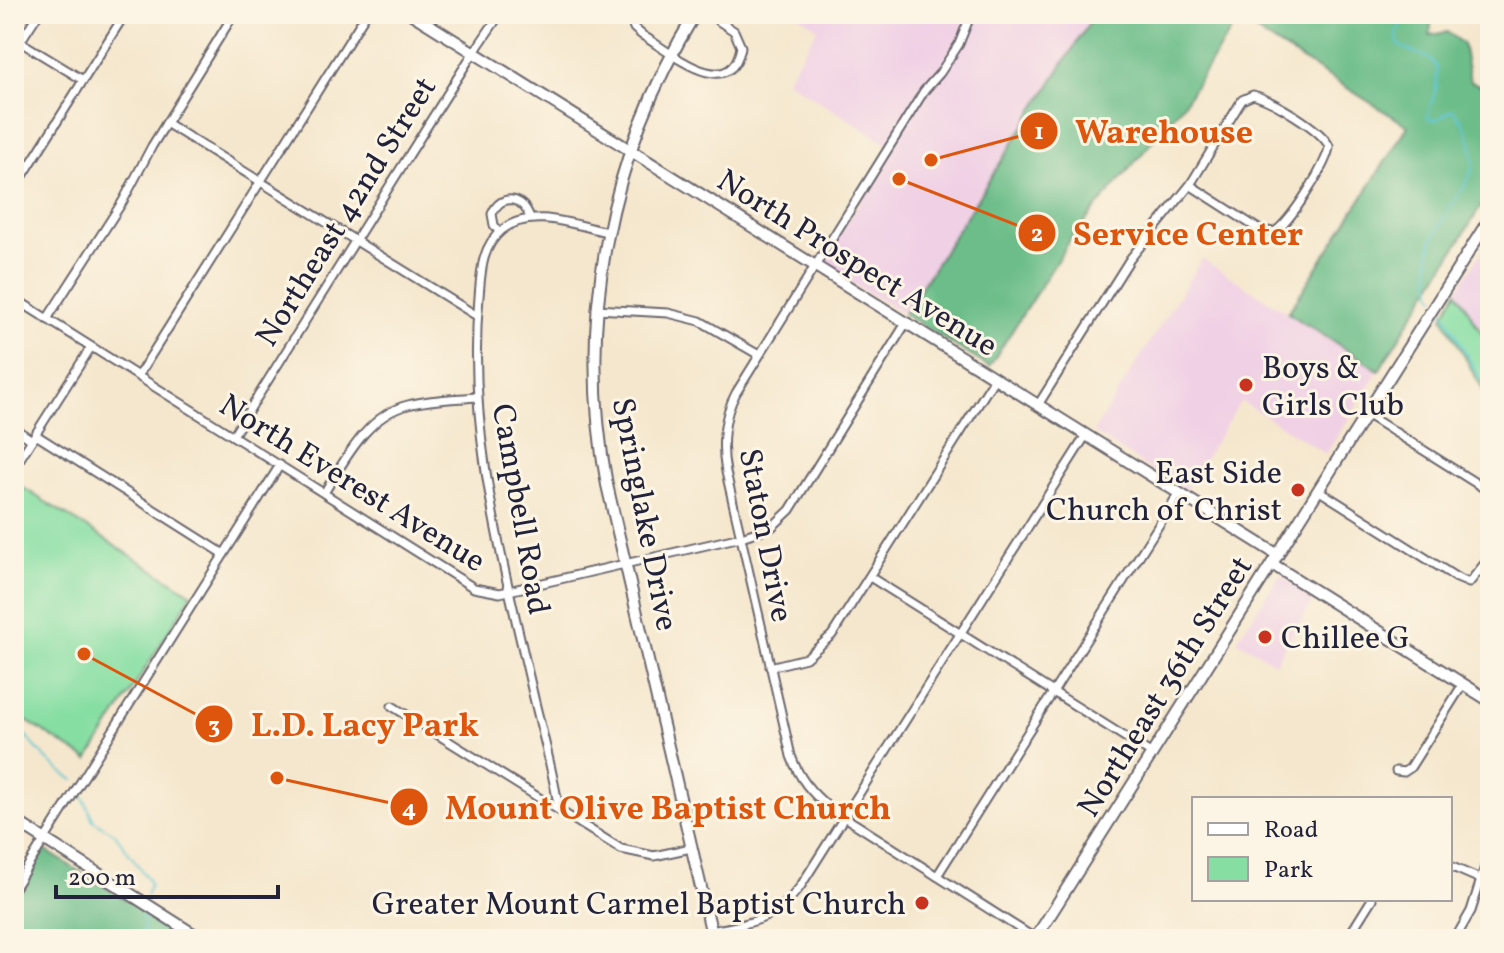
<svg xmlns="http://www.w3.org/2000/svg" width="1504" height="953" font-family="Vollkorn,serif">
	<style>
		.built { fill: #f0d0e5 }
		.green { fill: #86dea3; stroke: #54806f; stroke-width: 2 }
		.forest { fill: #6cbd89; stroke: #477062; stroke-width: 2 }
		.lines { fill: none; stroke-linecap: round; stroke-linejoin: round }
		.stream { stroke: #59c5d2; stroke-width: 2 }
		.street-casing { stroke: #6c676e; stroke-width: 11 }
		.secondary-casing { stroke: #6c676e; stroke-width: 14 }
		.street { stroke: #fff; stroke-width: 7 }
		.secondary { stroke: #fff; stroke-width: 10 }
		.poi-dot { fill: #c8321e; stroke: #fcf5e5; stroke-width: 3 }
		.labels { text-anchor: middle; stroke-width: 6; stroke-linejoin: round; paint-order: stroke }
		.street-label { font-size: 32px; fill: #22223b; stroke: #fcf5e5 }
		.poi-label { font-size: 32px; fill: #22223b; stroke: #fcf5e5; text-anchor: start }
		.leader { fill: none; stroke: #de560e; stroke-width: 3 }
		.callout-dot { fill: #de560e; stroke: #fcf5e5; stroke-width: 3 }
		.mark-label { font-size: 24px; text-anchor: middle; font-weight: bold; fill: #fff }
		.callout-label { font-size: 34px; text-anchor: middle; font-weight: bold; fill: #de560e; stroke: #fcf5e5; stroke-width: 6; stroke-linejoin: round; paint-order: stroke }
	</style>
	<rect width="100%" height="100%" fill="#fcf5e5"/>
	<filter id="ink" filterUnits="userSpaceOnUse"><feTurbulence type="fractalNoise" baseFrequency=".0125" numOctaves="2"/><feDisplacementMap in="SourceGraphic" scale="16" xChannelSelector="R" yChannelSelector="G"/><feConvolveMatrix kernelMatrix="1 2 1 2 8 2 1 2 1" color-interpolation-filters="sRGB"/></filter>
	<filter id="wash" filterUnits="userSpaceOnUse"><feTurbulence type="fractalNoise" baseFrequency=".006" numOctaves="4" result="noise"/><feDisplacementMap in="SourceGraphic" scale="32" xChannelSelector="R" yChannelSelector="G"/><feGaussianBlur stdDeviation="1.8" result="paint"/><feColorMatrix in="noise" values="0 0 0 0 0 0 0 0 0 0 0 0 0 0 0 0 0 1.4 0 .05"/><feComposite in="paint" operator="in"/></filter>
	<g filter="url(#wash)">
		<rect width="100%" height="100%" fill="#f5e7cd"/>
		<g class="built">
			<polygon points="797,14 1095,14 904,314 831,271 826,264 827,255 894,148 786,80 818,28"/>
			<polygon points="1490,239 1490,348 1457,291"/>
			<polygon points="1202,259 1379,370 1326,454 1241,401 1184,491 1093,432"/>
			<polygon points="1280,575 1315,598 1275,663 1237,640"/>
		</g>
		<g class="green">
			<polygon points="1457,291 1490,348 1490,403 1443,317"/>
			<polygon points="14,482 192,594 88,760 14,713"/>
		</g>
		<g class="forest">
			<polygon points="1095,14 1432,14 1430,35 1447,32 1463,44 1470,81 1481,86 1490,86 1490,192 1379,370 1288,313 1408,126 1238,20 1182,106 1072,237 989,367 904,314"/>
			<polygon points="45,850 188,939 14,939 14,899"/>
		</g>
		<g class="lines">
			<g class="stream">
				<path d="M1405 14 1397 32 1398 44C1410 55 1430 52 1437 68L1436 89 1427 117C1439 125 1442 113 1453 110L1463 122 1471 142 1474 165 1466 184 1452 204 1431 242 1429 268 1432 292 1436 298"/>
				<polyline points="1441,307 1490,397"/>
				<path d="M14 723C34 744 48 765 74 780"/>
				<polyline points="80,789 93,820 115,834 147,878 150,884 146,896"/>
				<polyline points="143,909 144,939"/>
			</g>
		</g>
	</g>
	<g filter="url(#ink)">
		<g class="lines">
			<g class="street-casing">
				<g id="street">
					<path d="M629 14 634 28 642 35C669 51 730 105 741 47L734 31 708 14"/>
					<path d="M971 14 959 44 940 73 924 91 736 393C723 417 721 446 726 472L791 756C799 778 811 793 830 808L1036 939"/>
					<polyline points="14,38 83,80"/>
					<polyline points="20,42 38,14"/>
					<polyline points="166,123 477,316"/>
					<polyline points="14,190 125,14"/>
					<path d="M499 232 494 225 492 214C501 192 524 197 530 218"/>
					<polyline points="14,298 474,588 500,593 741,537 772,527 790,510 906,323"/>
					<polyline points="596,309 668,313 700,321 759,355"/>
					<polyline points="47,319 123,201 152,146 234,14"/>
					<polyline points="138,376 366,14"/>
					<path d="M1038 405 1130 259 1190 185 1242 100 1253 95C1272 100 1321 129 1329 146 1329 161 1289 225 1274 232L1260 230 1190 185"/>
					<polyline points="1366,414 1490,492"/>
					<polyline points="14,428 32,440"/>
					<polyline points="36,435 224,554"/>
					<polyline points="233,436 468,61 500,14"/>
					<polyline points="14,468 91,347"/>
					<polyline points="1318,490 1457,578 1469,583 1490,557"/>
					<path d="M324 493C345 460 367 415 408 405 431 399 454 399 477 397"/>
					<polyline points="870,577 1152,754"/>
					<polyline points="770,667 806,658 832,635 995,378"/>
					<polyline points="392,706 621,849 654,856 691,848"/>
					<polyline points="1396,771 1404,772 1410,768 1463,684"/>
					<path d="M559 810C553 772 543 735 534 698 504 566 466 433 479 297 481 273 481 247 502 230 530 207 575 225 607 232"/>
					<polyline points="1450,866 1480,879"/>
					<polyline points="937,876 1179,493"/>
					<polyline points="14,888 280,465"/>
					<path d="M711 931C751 923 774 921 800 887L1086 435"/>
					<polyline points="1347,939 1372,899"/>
					<polyline points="1455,939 1471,911 1490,851"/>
				</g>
			</g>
			<g class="secondary-casing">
				<g id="secondary">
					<polyline points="412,14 1278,555"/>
					<path d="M695 14C608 156 576 321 607 485L713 939"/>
					<polyline points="1272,564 1490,701"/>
					<polyline points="14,820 201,939"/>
					<polyline points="1035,939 1490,218"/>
				</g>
			</g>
			<use href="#street" class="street"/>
			<use href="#secondary" class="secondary"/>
		</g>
	</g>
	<g class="poi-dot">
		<circle cx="1246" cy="385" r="8"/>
		<circle cx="1298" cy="490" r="8"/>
		<circle cx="1265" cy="637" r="8"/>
		<circle cx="922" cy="903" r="8"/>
	</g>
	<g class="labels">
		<g class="street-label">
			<text transform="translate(345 211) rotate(-58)" y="11">Northeast 42nd Street</text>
			<text transform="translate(858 262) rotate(32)" y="11">North Prospect Avenue</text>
			<text transform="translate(353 482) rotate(32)" y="11">North Everest Avenue</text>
			<text transform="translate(522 509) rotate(80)" y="11">Campbell Road</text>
			<text transform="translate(646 514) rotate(79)" y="11">Springlake Drive</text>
			<text transform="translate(767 535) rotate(79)" y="11">Staton Drive</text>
			<text transform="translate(1164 686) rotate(-58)" y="11">Northeast 36th Street</text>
		</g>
		<g class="poi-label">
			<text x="1262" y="378">Boys &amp;<tspan x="1262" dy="37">Girls Club</tspan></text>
			<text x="1282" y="483" text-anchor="end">East Side<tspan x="1282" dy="37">Church of Christ</tspan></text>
			<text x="1281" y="648">Chillee G</text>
			<text x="906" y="914" text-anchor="end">Greater Mount Carmel Baptist Church</text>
		</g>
	</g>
	<path class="leader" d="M931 160L1039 131M899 179L1037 233M84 654L214 724M277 778L409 807"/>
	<g class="callout-dot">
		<circle cx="931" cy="160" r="8"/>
		<circle cx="899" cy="179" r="8"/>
		<circle cx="84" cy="654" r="8"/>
		<circle cx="277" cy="778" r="8"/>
		<circle cx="1039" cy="131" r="20"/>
		<circle cx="1037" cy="233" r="20"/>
		<circle cx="214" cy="724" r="20"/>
		<circle cx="409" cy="807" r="20"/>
	</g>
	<g class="mark-label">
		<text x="1039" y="139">1</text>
		<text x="1037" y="241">2</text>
		<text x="214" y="733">3</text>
		<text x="409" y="816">4</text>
	</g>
	<g class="callout-label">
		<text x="1164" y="143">Warehouse</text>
		<text x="1188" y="245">Service Center</text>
		<text x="365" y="736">L.D. Lacy Park</text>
		<text x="668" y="819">Mount Olive Baptist Church</text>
	</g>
	<rect width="1504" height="953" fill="none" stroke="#fcf5e5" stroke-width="48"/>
	<rect x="1192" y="797" width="260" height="104" fill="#fcf5e5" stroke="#a5a1a1" stroke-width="2"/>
	<rect x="1208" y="823" width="40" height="12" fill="#ffffff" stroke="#a5a1a1" stroke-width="2"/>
	<text x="1264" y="837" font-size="24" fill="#22223b">Road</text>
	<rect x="1208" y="857" width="40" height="24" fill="#86dea3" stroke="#a5a1a1" stroke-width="2"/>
	<text x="1264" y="877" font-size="24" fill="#22223b">Park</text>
	<path d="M56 885v12h222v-12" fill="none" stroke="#22223b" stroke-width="4"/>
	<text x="68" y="885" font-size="24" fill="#22223b" stroke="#fcf5e5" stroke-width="6" paint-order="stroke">200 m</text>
</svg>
